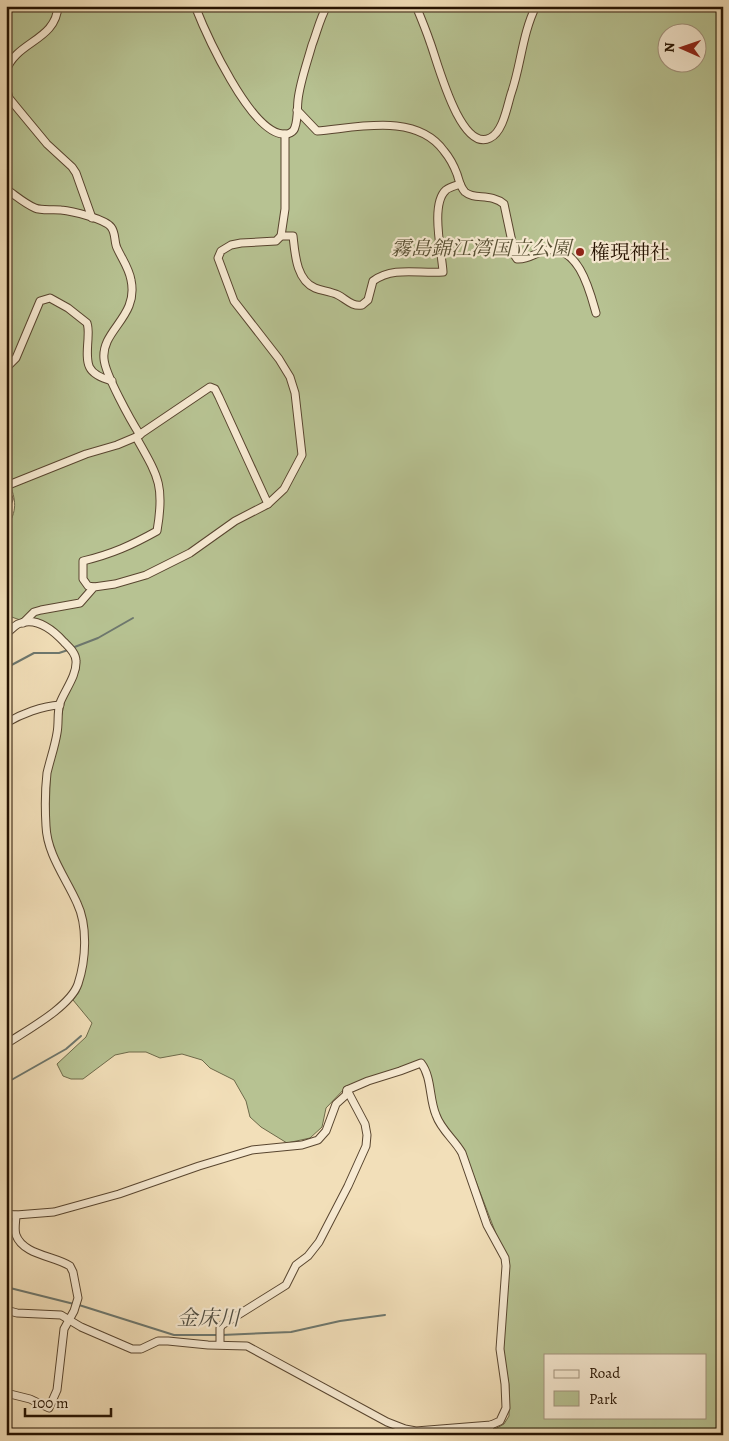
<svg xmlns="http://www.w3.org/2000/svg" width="729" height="1441" font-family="Alegreya,'Noto Serif JP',serif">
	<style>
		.green { fill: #b7c292; stroke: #6e6a4a; fill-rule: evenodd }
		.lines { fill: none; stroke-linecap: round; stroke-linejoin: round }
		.stream { stroke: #6d776e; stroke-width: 2 }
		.minor-casing { stroke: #58452f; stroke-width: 9 }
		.minor { stroke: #f7ead2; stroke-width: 7 }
		.poi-dot { fill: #8f2418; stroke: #f7ead2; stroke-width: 2 }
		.labels { text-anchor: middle; stroke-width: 4.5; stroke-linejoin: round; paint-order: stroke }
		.park-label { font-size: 20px; font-style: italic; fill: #585034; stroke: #f7ead2 }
		.poi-label { font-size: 20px; fill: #251201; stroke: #f7ead2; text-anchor: start }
		.water-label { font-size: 21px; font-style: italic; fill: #4f4d41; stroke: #f7ead2 }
	</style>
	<rect width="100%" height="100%" fill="#f2dfb9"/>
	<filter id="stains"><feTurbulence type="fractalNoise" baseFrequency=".004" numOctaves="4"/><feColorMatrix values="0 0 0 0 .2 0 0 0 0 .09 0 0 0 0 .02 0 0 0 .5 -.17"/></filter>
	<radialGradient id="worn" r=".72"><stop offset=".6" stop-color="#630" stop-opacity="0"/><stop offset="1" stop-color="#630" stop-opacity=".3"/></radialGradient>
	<path class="green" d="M6 6H723V1435H421L476 1428 495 1429 504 1424 509 1416V1385L504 1357 503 1342 508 1265 465 1153 436 1111 427 1073 416 1065V1062L347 1086 326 1108 322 1127 310 1138 287 1143 261 1127 250 1117 246 1101 234 1080 210 1068 202 1060 182 1054 160 1058 146 1052H129L115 1055 83 1079H71L63 1076 57 1064 86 1037 92 1023 73 1000 79 992 78 987 87 927 58 863 49 834 50 773 65 699 79 670 77 657 54 628 23 621 6 615V528C18 511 16 500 9 482H6ZM666 32H696V62H666ZM545 1355H705V1417H545Z"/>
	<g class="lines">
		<g class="stream">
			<polyline points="72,648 98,638 133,618"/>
			<polyline points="6,668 34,653 59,653 68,650"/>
			<polyline points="6,1083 66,1049 81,1036"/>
			<polyline points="6,1287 74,1304"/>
			<polyline points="79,1305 174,1335 217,1335"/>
			<polyline points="222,1335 291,1332 340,1321 385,1315"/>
		</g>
		<g class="minor-casing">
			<g id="minor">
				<path d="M195 6C206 34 250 132 283 134 288 135 294 132 295 127 298 119 297 109 298 100 300 82 307 63 312 45 317 32 320 18 327 6"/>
				<path d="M416 6C421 18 426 30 430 42 437 60 460 153 490 138 503 132 507 107 511 94 521 66 522 34 536 6"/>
				<path d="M6 71C16 41 56 41 58 6"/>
				<polyline points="6,87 9,98 18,109 47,144 72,167 76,173 92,218"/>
				<path d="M297 110 317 131C356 128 416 112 444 151 449 157 454 166 457 174 459 180 460 187 465 192 474 200 491 193 504 204L515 256 517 259C529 260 536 252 547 250 579 245 590 292 596 313"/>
				<path d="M6 189C15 195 25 204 35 208 42 211 53 209 61 210 72 211 105 219 111 227 116 233 114 242 117 248 122 259 129 268 131 280 139 317 101 330 104 359 105 374 131 421 140 435"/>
				<polyline points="281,236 285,209 285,134"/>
				<path d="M6 368 16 358 40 301 50 298 68 308 87 323C89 329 88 334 88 339 86 365 86 374 112 381"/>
				<polyline points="6,486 86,454 117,445 136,437 210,387 215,389 219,397 268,504"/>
				<polyline points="6,493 9,499 6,507"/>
				<path d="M94 587 88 586 83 579V561C112 554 132 545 157 531 165 485 158 476 136 437"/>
				<path d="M23 623 34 612 41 610 80 603 94 587 115 584 146 575 190 553 235 521 268 504 284 489 302 455 295 393 290 377 279 359 234 301 218 258 221 251 231 245 241 243 276 241 281 236H293C295 253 296 280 315 288 322 291 330 291 338 295 346 299 352 307 362 305L368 300 373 281C394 266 419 274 443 272 442 253 430 204 446 190 450 187 455 186 460 184"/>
				<path d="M6 634C10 631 14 626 18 624 36 616 53 630 64 642 69 647 76 653 76 661 77 675 65 690 60 703 57 712 59 723 57 733 55 746 50 760 47 773 45 790 45 809 46 826 47 854 66 878 77 903 88 926 86 960 78 984 70 1007 27 1030 6 1044"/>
				<path d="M6 723C21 714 42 706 60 705"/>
				<path d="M6 1214 16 1215 54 1212 119 1194 199 1166 252 1150 302 1145 318 1140 326 1131 336 1104 346 1095 347 1090 368 1081 400 1071 421 1063C432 1077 429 1099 436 1115 441 1130 455 1140 462 1153L487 1225 505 1258 506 1266 500 1349 505 1384 506 1408 500 1421 491 1425 416 1431 405 1429 387 1422 247 1346 208 1345 168 1341H158L141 1349H132L81 1327 61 1315 17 1313 6 1310"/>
				<polyline points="220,1344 220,1328 222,1325 286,1285 296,1265 308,1256 319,1242 348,1186 366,1146 367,1135 365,1124 347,1090"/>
				<path d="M6 1393 30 1399 49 1408 57 1390 64 1329 74 1311 78 1298 73 1272 70 1266C55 1256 23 1255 16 1235 14 1229 16 1221 16 1215"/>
				<polyline points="486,1435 491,1425"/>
			</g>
		</g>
		<use href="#minor" class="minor"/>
	</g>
	<circle class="poi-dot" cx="580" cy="252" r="5"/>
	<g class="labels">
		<g class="park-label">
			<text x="481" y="255">霧島錦江湾国立公園</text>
		</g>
		<g class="poi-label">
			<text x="590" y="259">権現神社</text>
		</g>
		<g class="water-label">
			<text x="208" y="1325">金床川</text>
		</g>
	</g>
	<rect width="729" height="1441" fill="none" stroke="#f2dfb9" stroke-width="25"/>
	<rect x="8" y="8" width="714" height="1426" fill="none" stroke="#251201" stroke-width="2.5"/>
	<rect x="12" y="12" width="704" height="1416" fill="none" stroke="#251201"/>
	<rect x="544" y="1354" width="162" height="65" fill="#f7ead2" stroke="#a3947e"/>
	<rect x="554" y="1370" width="25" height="8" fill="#f7ead2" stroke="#a3947e"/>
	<text x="589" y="1378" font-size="15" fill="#251201">Road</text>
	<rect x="554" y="1391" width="25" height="15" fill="#b7c292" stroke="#a3947e"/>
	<text x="589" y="1404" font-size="15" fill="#251201">Park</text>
	<g transform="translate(682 48) rotate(272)"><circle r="24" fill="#f7ead2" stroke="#a3947e"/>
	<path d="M0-4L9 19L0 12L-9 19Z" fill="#8f2418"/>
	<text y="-8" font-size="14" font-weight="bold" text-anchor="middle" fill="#251201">N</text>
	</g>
	<path d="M25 1408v8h86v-8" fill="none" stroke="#251201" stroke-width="2.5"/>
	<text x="32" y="1408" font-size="15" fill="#251201" stroke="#f7ead2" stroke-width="4" paint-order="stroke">100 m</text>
	<rect width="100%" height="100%" filter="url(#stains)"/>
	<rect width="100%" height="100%" fill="url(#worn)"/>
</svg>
